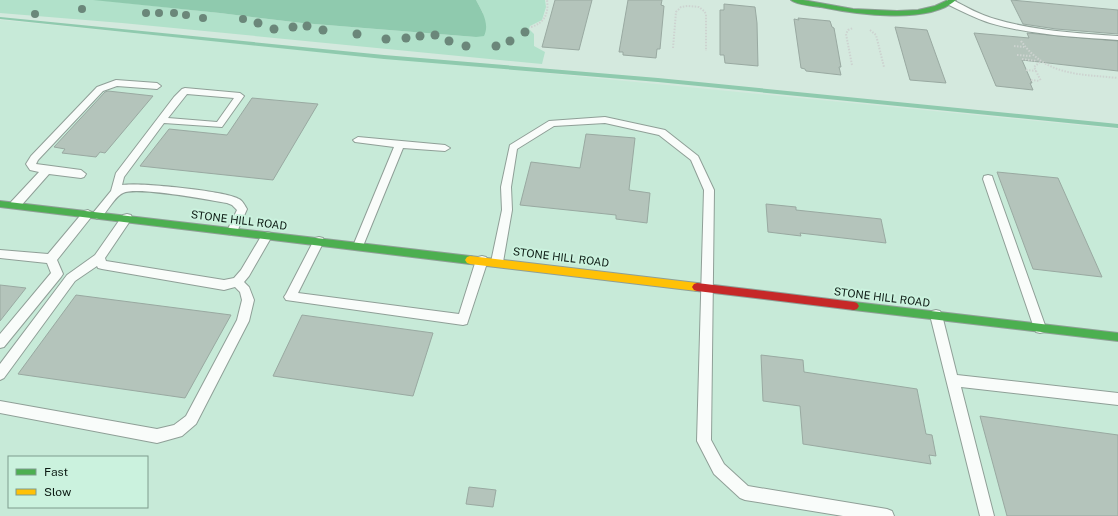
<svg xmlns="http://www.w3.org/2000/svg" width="1118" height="516" font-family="'Public Sans',sans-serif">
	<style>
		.built { fill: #c7ead8; fill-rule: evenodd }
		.green { fill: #b1e1ca }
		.water { fill: #8fcaae }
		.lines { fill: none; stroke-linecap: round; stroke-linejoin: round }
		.stream { fill: #8fcaae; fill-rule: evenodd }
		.building { fill: #b4c4bb; stroke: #99a9a1 }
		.lane-casing { stroke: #8f9f97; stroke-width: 2 }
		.fast-casing { stroke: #8f9f97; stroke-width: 2 }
		.slow-casing { stroke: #8f9f97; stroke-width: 2 }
		.jam-casing { stroke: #8f9f97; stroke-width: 2 }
		.path { stroke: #cdd3d0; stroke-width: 2; stroke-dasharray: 1.5 1.5; stroke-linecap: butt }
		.lane { fill: #f9fcfa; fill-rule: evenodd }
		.fast { fill: #4caf50; fill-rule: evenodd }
		.slow { fill: #ffc107; fill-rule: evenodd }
		.jam { fill: #c62828; fill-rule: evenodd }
		.tree { fill: #6b877a }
		.labels { text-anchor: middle; stroke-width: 4; stroke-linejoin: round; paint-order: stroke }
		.street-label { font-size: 11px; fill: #0c1a13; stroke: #cbf2de }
	</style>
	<rect width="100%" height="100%" fill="#d4e9de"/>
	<path class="built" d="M0 20 1118 129V516H0ZM9 457H147V507H9Z"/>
	<polygon class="green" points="0,0 98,0 220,13 302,23 476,37 483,13 476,0 545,0 546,7 542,20 530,26 529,29 534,34 534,46 545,52 542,64 122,23 0,13"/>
	<path class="water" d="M93 0H476C482 11 490 24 484 36L476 37 302 23 220 13Z"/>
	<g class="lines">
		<polygon class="stream" points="0,17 384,55 658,78 1118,124 1118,128 658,82 384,59 0,19"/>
	</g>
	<g class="building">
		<polygon points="555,0 592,0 579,50 542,47"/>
		<polygon points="628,0 662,0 661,5 664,6 660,49 657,49 656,58 623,55 623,52 619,52"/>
		<polygon points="1011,0 1118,10 1118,34 1056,29 1023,24"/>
		<polygon points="724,4 755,7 757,23 758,66 725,63 724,55 720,55 720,10 724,10"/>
		<polygon points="798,18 830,21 832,27 834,28 841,67 839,67 841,75 806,71 805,69 801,68 794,19 799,20"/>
		<polygon points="895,27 927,30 946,83 910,80"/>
		<polygon points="974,33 1029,38 1027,33 1118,41 1118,71 1022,60 1032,83 1030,83 1033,90 996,86"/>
		<polygon points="108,91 153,96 105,153 100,152 96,157 62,153 65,149 54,147 105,92"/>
		<polygon points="252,98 318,104 273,180 140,166 169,129 227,135"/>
		<polygon points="586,134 635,138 629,190 650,193 647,223 616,219 616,215 520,205 531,162 580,168"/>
		<polygon points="997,172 1058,178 1102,277 1033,269"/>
		<polygon points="766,204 796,207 796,210 881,219 886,243 800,233 801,236 768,232"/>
		<polygon points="0,285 26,288 0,321"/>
		<polygon points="76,295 231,315 185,398 18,374"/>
		<polygon points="302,315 433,333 413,396 273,376"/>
		<polygon points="761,355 803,360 804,372 917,389 926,434 932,435 936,456 929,455 931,464 803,444 800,406 763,401"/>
		<polygon points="980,416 1118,435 1118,516 1007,516"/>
		<polygon points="469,487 496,490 493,507 466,504"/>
	</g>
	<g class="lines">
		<g class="lane-casing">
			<g id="lane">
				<path d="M947 0H953C966 7 980 15 995 19 1035 31 1077 33 1118 36V40C1075 37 1031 35 990 23 975 18 961 11 947 4Z"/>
				<polygon points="116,80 157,83 161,86 157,89 117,86 103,91 38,160 36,164 81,170 86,174 84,177 81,178 49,174 19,208 11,208 10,205 11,202 39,172 30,170 26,164 31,156 97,87"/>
				<path d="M185 88 240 93 244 96 222 127 164 123 124 177 122 185C138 182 228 191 239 199 243 201 245 206 247 209L236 234 232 235 228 234 227 231 237 210 232 205 227 203C208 200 137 186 123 193 112 198 107 216 97 219L92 216 57 260 63 274 61 277 4 347 0 348V334L51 273 47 263 0 258V250L48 254 84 211 88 210 93 213 111 191 116 173 174 97 182 89ZM187 94 234 98 217 122 168 118Z"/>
				<polygon points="605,117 665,130 698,156 714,190 711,440 724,464 748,486 887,509 892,511 894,516 843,516 745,500 740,498 714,474 697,441 704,190 691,160 659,135 605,123 554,126 517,149 511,187 512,210 503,262 501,265 497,266 493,265 491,262 502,210 501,187 510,145 549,121"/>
				<polygon points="358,137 445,145 450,148 445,151 403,148 363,246 362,249 358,250 354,249 353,246 394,147 355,142 353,140"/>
				<polygon points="988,175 992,176 993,179 1046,328 1044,332 1040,333 1036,332 1034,328 983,179 984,176"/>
				<polygon points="127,214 131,215 132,218 105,258 106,261 224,280 234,278 241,270 263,233 267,232 271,233 272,236 249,276 244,282 249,287 254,300 249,321 196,424 182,436 157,443 0,413 0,401 157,429 174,425 186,416 237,320 242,300 240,292 235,287 224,290 102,269 98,268 97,266 75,281 4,378 0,380 0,364 67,275 95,255 123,215"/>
				<polygon points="319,237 323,238 324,241 298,293 459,314 476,260 478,257 482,256 486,257 488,260 467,324 463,325 286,300 284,297 286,294 315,238"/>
				<polygon points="936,310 940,311 942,315 957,375 1118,393 1118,405 961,387 994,516 980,516 930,315 932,311"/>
			</g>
		</g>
		<g class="fast-casing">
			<g id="fast">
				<path d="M791 0H803L853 9 897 11 918 10 935 6 948 0H956C928 25 855 14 821 7 812 6 798 5 791 0Z"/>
				<polygon points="0,201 470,256 473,257 475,260 473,263 470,264 0,207"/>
				<polygon points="854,302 1118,333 1118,341 854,310 851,309 849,306 851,303"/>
			</g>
		</g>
		<g class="slow-casing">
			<polygon id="slow" points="470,256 697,283 700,284 702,287 700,290 697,291 470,264 467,263 465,260 467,257"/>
		</g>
		<g class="jam-casing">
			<polygon id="jam" points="697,283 854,302 857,303 859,306 857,309 854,310 697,291 694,290 692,287 694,284"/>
		</g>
		<g class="path">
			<path d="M531 27C544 23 549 14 547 0"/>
			<polyline points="870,30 876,35 884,67"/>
			<path d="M1021 41C1046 76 1079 74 1118 78"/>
			<polyline points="1014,46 1024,47"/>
			<polyline points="673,48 676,12 681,7 688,6 699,7 704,11 706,14 706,51"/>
			<polyline points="1017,55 1031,56"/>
			<polyline points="1022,59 1037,61"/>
			<polyline points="1040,62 1034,67 1041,81"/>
			<polyline points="852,65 846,34 848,30 853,28"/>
			<polyline points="1026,70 1036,71"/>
			<polyline points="1031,80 1040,81"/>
		</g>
		<use href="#lane" class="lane"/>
		<use href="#fast" class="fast"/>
		<use href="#slow" class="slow"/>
		<use href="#jam" class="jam"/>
	</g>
	<g class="tree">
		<circle cx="82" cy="9" r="4"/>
		<circle cx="146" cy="13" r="4"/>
		<circle cx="159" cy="13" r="4"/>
		<circle cx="174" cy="13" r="4"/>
		<circle cx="35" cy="14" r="4"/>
		<circle cx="186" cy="15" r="4"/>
		<circle cx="203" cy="18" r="4"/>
		<circle cx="243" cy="19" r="4"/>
		<circle cx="258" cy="23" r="4.5"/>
		<circle cx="307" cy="26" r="4.5"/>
		<circle cx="293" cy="27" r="4.5"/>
		<circle cx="274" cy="29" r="4.5"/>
		<circle cx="323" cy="30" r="4.5"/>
		<circle cx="525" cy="32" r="4.5"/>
		<circle cx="357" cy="34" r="4.5"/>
		<circle cx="435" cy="35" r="4.5"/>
		<circle cx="420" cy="36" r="4.5"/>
		<circle cx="406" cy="38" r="4.5"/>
		<circle cx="386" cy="39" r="4.5"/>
		<circle cx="449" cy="41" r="4.5"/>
		<circle cx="510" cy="41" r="4.5"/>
		<circle cx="466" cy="46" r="4.5"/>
		<circle cx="496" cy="46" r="4.5"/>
	</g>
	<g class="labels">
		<g class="street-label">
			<text transform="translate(239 220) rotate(7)" y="4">STONE HILL ROAD</text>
			<text transform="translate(561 257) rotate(7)" y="4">STONE HILL ROAD</text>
			<text transform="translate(882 297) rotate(7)" y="4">STONE HILL ROAD</text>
		</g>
	</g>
	<rect x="8" y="456" width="140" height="52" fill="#cbf2de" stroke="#7f9c8d"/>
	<rect x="16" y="469" width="20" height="6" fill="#4caf50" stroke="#7f9c8d"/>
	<text x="44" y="476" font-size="12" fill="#0c1a13">Fast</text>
	<rect x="16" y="489" width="20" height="6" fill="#ffc107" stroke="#7f9c8d"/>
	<text x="44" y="496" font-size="12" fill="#0c1a13">Slow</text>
</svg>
